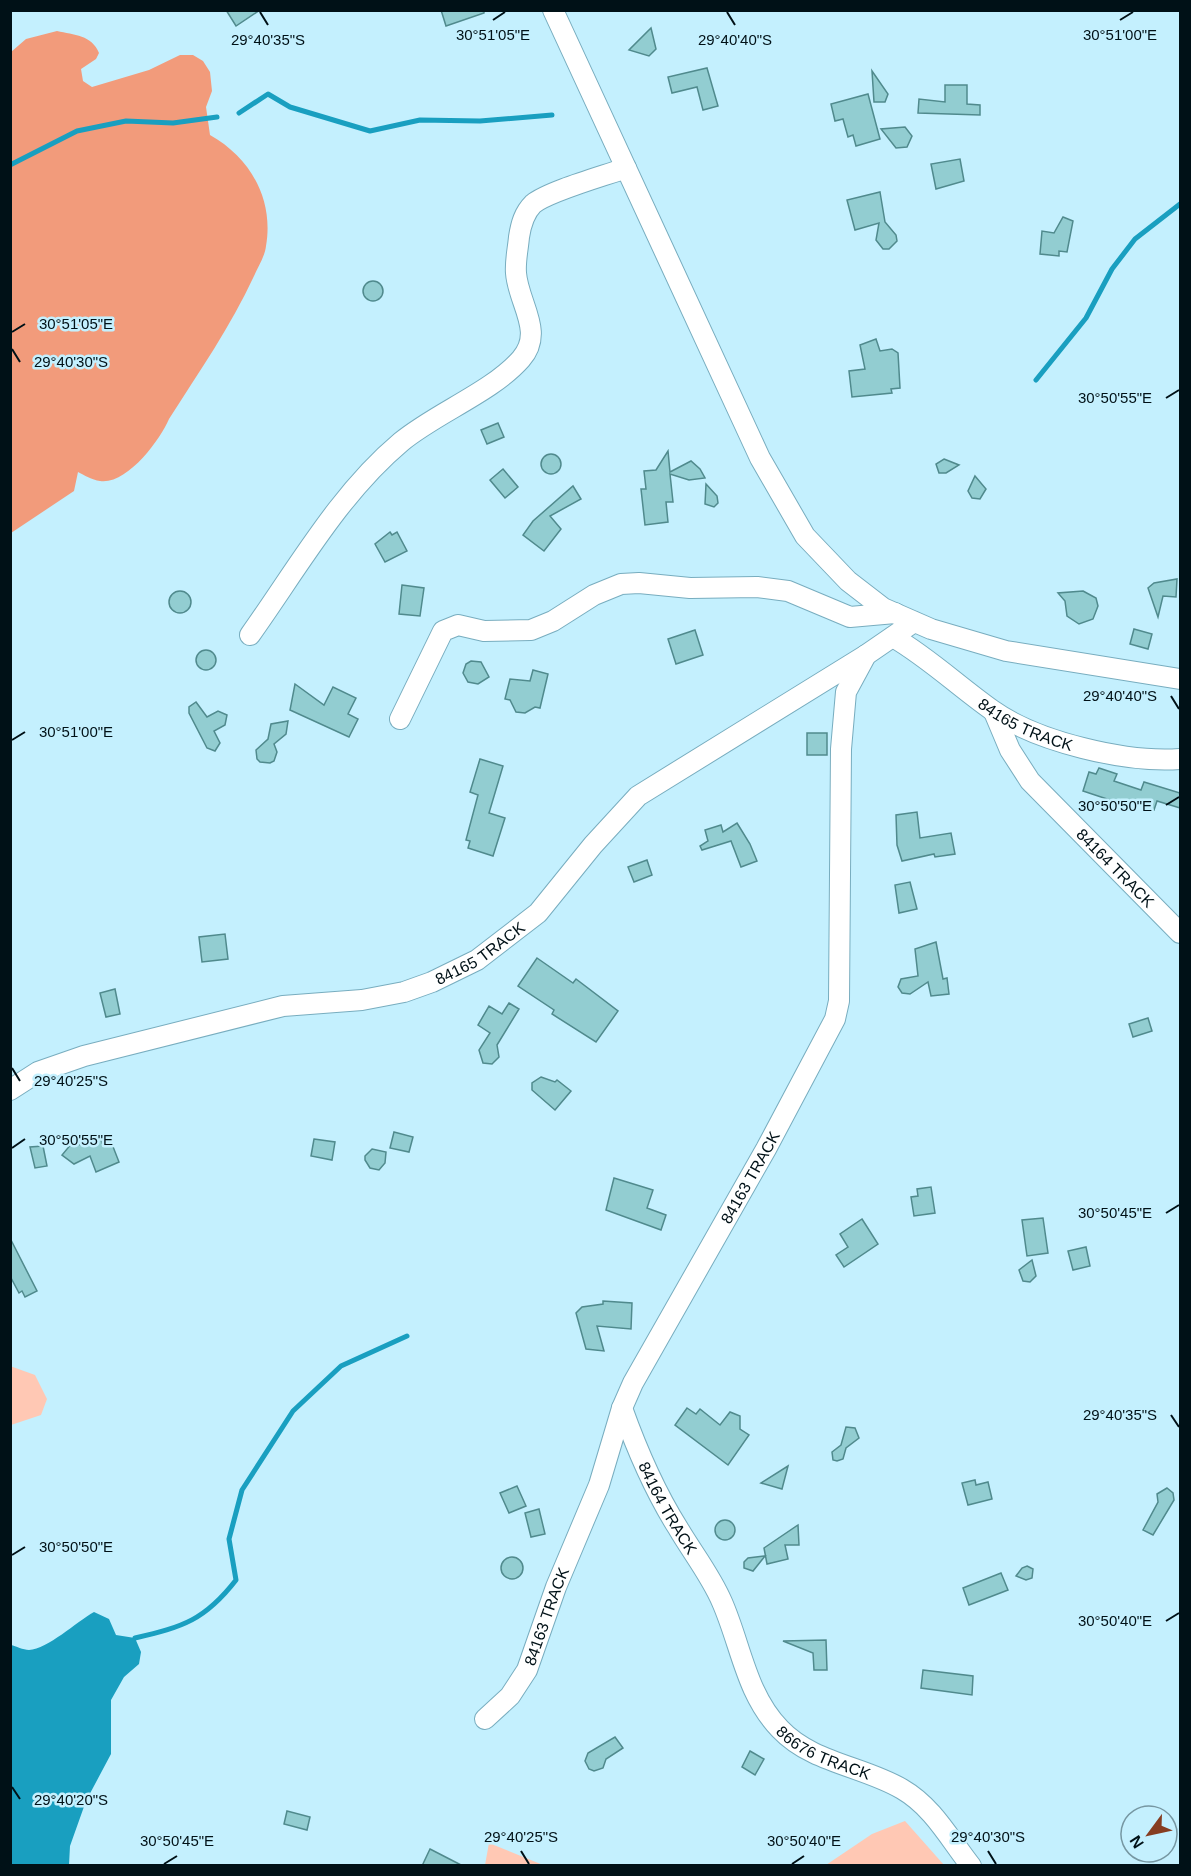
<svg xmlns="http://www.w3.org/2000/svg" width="1191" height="1876" font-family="Arial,sans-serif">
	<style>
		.green { fill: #ffc8b4 }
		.forest { fill: #f29b7b }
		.water { fill: #199fc0 }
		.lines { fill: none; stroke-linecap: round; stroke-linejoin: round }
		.stream { stroke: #199fc0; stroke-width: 5 }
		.building { fill: #92cdd1; stroke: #508a8d; stroke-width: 1.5 }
		.minor-casing { stroke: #78adbf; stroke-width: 22 }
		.minor { stroke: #fff; stroke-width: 20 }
		.ticks { fill: none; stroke: #001117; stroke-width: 2 }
		.labels { text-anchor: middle; stroke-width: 5; stroke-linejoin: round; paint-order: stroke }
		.street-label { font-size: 16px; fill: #001117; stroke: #c4f0fe }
		.ticks-label { font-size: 15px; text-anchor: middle; fill: #001117; stroke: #c4f0fe; stroke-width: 5; stroke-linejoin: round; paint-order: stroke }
	</style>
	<rect width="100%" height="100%" fill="#c4f0fe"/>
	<g class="green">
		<polygon points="10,1366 35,1375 47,1399 41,1415 11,1425"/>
		<polygon points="905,1821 944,1865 826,1865 872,1834"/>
		<polygon points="489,1843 543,1865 485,1865"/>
	</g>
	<path class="forest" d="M57 31C74 35 92 35 99 53L96 59 81 69 83 81 92 87 149 70 180 55H193L203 61 210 72 212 91 206 107 210 135C251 158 274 200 266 246 265 256 258 267 254 276 231 326 199 372 169 419 160 440 127 485 100 481 92 480 84 475 78 472L74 491 11 533V52L26 39Z"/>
	<path class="water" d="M94 1612 109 1619 116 1635 135 1638 141 1652 139 1664 124 1677 111 1700V1754L86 1801 70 1846 69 1865H11V1645C16 1646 23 1650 29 1650 48 1649 76 1622 94 1612Z"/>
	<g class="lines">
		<g class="stream">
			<polyline points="239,113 268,94 290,107 370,131 420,120 480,121 552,115"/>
			<polyline points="10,165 77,131 126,121 173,123 217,117"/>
			<polyline points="1036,380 1086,318 1112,269 1135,239 1180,204"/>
			<path d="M135 1638C183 1627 205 1620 236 1580L229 1539 242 1490 293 1411 341 1366 407 1336"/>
		</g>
	</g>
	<g class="building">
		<polygon points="226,10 260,10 236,26"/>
		<polygon points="441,10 484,10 484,13 446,26"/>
		<polygon points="651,28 656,49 649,56 629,50"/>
		<polygon points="707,68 718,106 703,110 697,87 672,93 668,77"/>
		<polygon points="872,71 888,94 885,102 874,102"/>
		<polygon points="945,85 967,85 967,104 980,105 980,115 918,113 919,99 945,102"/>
		<polygon points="868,94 880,139 856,146 853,135 848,137 843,119 835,121 831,104"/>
		<polygon points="905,127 912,136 907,147 896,148 881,129"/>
		<polygon points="960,159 964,181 936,189 931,164"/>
		<polygon points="880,192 885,222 896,235 897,241 889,249 883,249 876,240 879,223 855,230 847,200"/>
		<polygon points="1063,217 1073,221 1067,252 1059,251 1059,256 1040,254 1042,231 1054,233"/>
		<circle cx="373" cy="291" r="10"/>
		<polygon points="876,339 880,351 892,349 898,353 900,388 891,389 892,393 852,397 849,371 865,369 860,345"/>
		<polygon points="498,423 504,437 487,444 481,430"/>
		<polygon points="668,451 670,472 691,461 700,469 705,478 689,480 670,474 673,502 666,502 668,522 645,525 641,489 646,489 644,471 656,470"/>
		<circle cx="551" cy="464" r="10"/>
		<polygon points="944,459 959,465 946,473 939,473 936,464"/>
		<polygon points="503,469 518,487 505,498 490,480"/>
		<polygon points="975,476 986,489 980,499 972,498 968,491"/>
		<polygon points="706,484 717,496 718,503 714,507 705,504"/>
		<polygon points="573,486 581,499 550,516 561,529 544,551 523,535 533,521"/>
		<polygon points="390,532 392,535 397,532 407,551 385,562 375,544"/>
		<polygon points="1177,579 1176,597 1163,596 1158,617 1148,588 1154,583"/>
		<polygon points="402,585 424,588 420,616 399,614"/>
		<polygon points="1083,591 1096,598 1098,606 1093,619 1079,624 1067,616 1065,601 1058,593"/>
		<circle cx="180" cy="602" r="11"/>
		<polygon points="1134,629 1152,634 1148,649 1130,644"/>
		<polygon points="695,630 703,655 676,664 668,639"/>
		<circle cx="206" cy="660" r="10"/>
		<polygon points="471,661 481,662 489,677 478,684 468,682 463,673 466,664"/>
		<polygon points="533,670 548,674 540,708 535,707 525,713 516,712 510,700 505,699 510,679 530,681"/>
		<polygon points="295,684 324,705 333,687 356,698 348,714 358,719 349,737 290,710"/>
		<polygon points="196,702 207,717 218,711 227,715 225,725 214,731 220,743 215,751 207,748 189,713 189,707"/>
		<polygon points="288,721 286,734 274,744 277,752 274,761 270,763 260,762 257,759 256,750 268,739 271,724"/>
		<rect x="807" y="733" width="20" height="22"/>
		<polygon points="480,759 503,766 489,813 505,818 493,856 468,848 470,841 466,840 478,795 470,792"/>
		<polygon points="1099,768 1117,774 1114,781 1141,790 1144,782 1180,793 1180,808 1157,801 1154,810 1126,800 1125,805 1083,791 1089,772 1096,774"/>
		<polygon points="917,812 920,838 951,833 955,854 935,857 934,854 902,861 897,845 896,815"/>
		<polygon points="737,823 750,844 757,861 741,867 731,841 702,850 700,846 708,841 705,830 721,825 723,832"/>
		<polygon points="647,860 652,875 634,882 628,867"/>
		<polygon points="910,882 917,909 899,913 895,885"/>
		<polygon points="225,934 228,959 202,962 199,937"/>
		<polygon points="936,942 943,979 947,978 949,994 931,996 928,982 910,994 902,993 898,987 901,979 918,976 915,949"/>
		<polygon points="537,958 573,983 576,979 618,1011 596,1042 552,1014 554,1010 518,986"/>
		<polygon points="115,989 120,1014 106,1017 100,993"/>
		<polygon points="509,1003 519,1009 497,1045 499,1057 492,1064 483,1063 479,1050 490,1033 478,1025 489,1006 502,1014"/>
		<polygon points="1148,1018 1152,1031 1133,1037 1129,1024"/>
		<polygon points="541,1077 555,1082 557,1080 571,1091 555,1110 532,1090 532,1083"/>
		<polygon points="394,1132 413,1137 409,1152 390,1148"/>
		<polygon points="101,1139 102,1143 110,1139 119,1162 96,1172 90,1156 74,1164 62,1155 72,1143 86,1146"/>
		<polygon points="314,1139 335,1142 332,1160 311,1156"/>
		<polygon points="43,1146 47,1166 35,1168 30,1147"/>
		<polygon points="372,1149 386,1152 385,1163 379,1170 370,1168 365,1160 365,1156"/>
		<polygon points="614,1178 653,1190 647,1208 666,1215 661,1230 606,1210"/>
		<polygon points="931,1187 935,1213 914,1216 911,1197 918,1196 917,1189"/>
		<polygon points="1043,1218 1048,1253 1027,1256 1022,1220"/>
		<polygon points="862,1219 878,1244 844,1267 836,1255 848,1247 840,1234"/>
		<polygon points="10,1238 37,1291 25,1297 22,1291 19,1293 10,1276"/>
		<polygon points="1086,1247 1090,1266 1073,1270 1068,1251"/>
		<polygon points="1032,1260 1036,1276 1030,1282 1023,1281 1019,1270"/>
		<polygon points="603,1301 632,1303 631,1329 597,1326 604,1351 586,1349 576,1313 582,1307 603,1304"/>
		<polygon points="687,1408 696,1414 700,1409 720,1425 730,1412 740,1416 740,1429 749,1435 728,1465 675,1425"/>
		<polygon points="846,1427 855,1428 859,1438 846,1448 843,1459 837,1461 833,1460 832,1452 841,1445"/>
		<polygon points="788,1466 782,1489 761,1483"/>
		<polygon points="975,1480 976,1485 988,1482 992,1499 968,1505 962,1483"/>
		<polygon points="517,1486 526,1506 509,1513 500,1493"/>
		<polygon points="1167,1488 1173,1493 1174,1500 1153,1535 1143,1530 1158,1502 1157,1494"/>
		<polygon points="539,1509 545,1534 531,1537 525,1513"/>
		<circle cx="725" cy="1530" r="10"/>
		<polygon points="798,1525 799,1545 785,1545 788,1559 767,1564 764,1548"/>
		<polygon points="765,1556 753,1571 744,1568 744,1562 748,1558"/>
		<circle cx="512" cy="1568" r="11"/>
		<polygon points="1027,1566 1033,1569 1032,1578 1026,1580 1016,1576 1022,1568"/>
		<polygon points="1001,1573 1008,1590 969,1605 963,1588"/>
		<polygon points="826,1640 827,1670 814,1670 813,1653 783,1641"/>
		<polygon points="923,1670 973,1676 972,1695 921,1688"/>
		<polygon points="615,1737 623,1748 606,1759 603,1768 594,1771 589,1769 585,1761 588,1753"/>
		<polygon points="750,1751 764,1759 755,1775 742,1767"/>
		<polygon points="287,1811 310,1817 307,1830 284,1824"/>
		<polygon points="430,1849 463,1866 422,1866"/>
	</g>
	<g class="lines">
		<g class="minor-casing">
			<g id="minor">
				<polyline points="553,10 760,458 805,536 848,581 883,608 931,629 1006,651 1180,679"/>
				<path d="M250 635C297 569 339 494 401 442 436 413 492 392 521 359 545 332 518 303 516 273 515 261 518 249 519 237 521 224 524 213 533 204 549 191 604 176 626 168"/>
				<path id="s1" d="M893 637C929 658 958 686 992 710 1037 742 1126 763 1180 759"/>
				<path id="s2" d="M994 712 1010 750 1030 781 1180 933"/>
				<polyline points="400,719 443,631 458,625 484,631 531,630 553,621 594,595 621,584 639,583 690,588 757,587 788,591 850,617 895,613"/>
				<path id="s3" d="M10 1090 38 1072 84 1056 283 1006 362 1000 404 992 432 982 477 960 538 913 593 845 638 796 866 655"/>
				<path id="s4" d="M622 1408C637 1450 654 1490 678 1528 692 1552 711 1576 722 1602 741 1645 746 1694 780 1729 812 1763 863 1766 902 1789 933 1807 949 1838 971 1866"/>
				<path id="s5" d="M485 1719 510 1696 527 1670 556 1587 599 1485 622 1408 633 1383 766 1149 835 1019 839 1001 841 749 846 692 866 655 914 622"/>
			</g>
		</g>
		<use href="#minor" class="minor"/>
	</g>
	<path class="ticks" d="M260 12 268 25M727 12 735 25M493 20 505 12M1120 20 1133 12M12 332 25 324M12 349 20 362M1166 398 1179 390M1171 696 1179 709M12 740 25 732M1166 805 1179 797M12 1068 20 1081M12 1148 25 1139M1166 1213 1179 1205M1171 1415 1179 1427M12 1555 25 1547M1166 1621 1179 1613M12 1787 20 1799M521 1851 529 1864M988 1851 996 1864M164 1864 177 1856M792 1864 804 1856"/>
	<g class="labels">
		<g class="street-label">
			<text dy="6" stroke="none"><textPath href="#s1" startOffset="160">84165 TRACK</textPath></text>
			<text dy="6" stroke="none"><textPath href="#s2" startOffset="200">84164 TRACK</textPath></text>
			<text dy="6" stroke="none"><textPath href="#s3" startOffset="495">84165 TRACK</textPath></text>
			<text dy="6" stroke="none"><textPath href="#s5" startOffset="608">84163 TRACK</textPath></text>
			<text dy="6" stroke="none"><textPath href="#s4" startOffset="110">84164 TRACK</textPath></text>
			<text dy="6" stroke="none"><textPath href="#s5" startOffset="122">84163 TRACK</textPath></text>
			<text dy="6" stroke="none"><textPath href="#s4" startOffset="410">86676 TRACK</textPath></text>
		</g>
	</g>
	<g class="ticks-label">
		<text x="493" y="40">30°51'05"E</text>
		<text x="1120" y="40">30°51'00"E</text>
		<text x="268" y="45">29°40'35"S</text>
		<text x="735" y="45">29°40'40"S</text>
		<text x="76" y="329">30°51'05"E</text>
		<text x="71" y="367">29°40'30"S</text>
		<text x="1115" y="403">30°50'55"E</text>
		<text x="1120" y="701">29°40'40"S</text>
		<text x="76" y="737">30°51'00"E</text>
		<text x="1115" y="811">30°50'50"E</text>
		<text x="71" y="1086">29°40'25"S</text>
		<text x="76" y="1145">30°50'55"E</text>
		<text x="1115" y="1218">30°50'45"E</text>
		<text x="1120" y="1420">29°40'35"S</text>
		<text x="76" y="1552">30°50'50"E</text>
		<text x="1115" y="1626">30°50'40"E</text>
		<text x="71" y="1805">29°40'20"S</text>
		<text x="521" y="1842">29°40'25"S</text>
		<text x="988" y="1842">29°40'30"S</text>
		<text x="177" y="1846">30°50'45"E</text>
		<text x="804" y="1846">30°50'40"E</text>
	</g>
	<rect width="1191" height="1876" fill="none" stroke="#001117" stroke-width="24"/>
	<g transform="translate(1149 1834) rotate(237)"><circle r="28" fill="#c4f0fe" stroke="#7697a2" stroke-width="1.5"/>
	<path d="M0-4.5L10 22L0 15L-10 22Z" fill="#863d21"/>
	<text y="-9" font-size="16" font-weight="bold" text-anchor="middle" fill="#001117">N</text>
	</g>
</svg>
